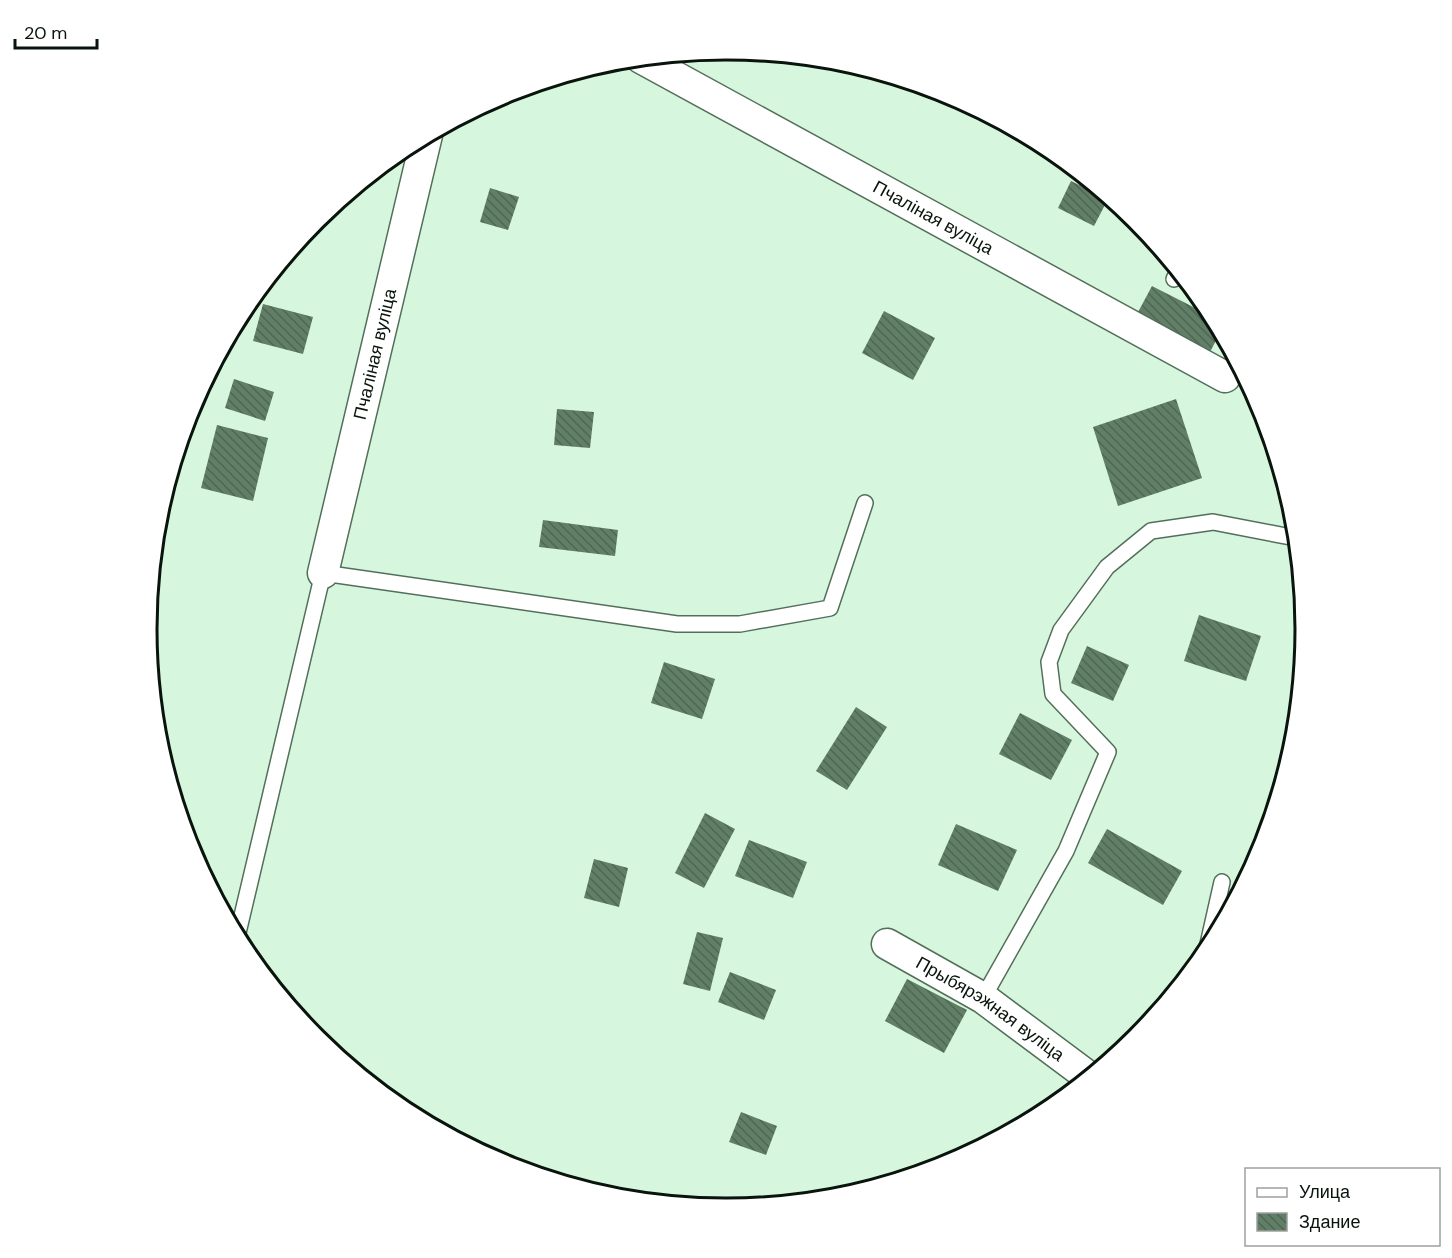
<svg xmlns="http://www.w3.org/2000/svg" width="1452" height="1258" font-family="'DM Sans',sans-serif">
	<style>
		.building { fill: url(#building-back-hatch) }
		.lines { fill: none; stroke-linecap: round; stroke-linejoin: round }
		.lane-casing { stroke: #536f5a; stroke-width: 18 }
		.street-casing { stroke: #536f5a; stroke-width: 33 }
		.lane { stroke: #fff; stroke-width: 15 }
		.street { stroke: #fff; stroke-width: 30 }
		.labels { text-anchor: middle; stroke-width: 4.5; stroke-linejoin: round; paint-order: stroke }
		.street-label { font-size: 18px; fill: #09140c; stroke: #fff }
		.rim { fill: none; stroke: #09140c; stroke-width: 3 }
	</style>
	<defs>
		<pattern id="building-back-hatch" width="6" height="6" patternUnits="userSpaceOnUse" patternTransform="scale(1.5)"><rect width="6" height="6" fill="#617e67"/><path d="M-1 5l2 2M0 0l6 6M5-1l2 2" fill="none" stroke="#4e6653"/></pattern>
	</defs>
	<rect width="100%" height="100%" fill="#d6f7dd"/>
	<g class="building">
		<polygon points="1071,181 1108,199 1094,226 1058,208"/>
		<polygon points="490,188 519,197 508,230 480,222"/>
		<polygon points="1152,286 1213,317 1221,331 1210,352 1137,314"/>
		<polygon points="263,304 313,317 303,354 253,341"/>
		<polygon points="884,311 935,338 913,380 862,353"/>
		<polygon points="234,379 274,392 265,421 225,408"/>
		<polygon points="1176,399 1202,478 1118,506 1093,427"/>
		<polygon points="557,409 594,412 590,448 554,445"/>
		<polygon points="217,425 268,438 253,501 201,488"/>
		<polygon points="543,520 618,530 615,556 539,547"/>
		<polygon points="1199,615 1261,636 1246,681 1184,661"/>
		<polygon points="1087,646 1129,665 1113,701 1071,683"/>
		<polygon points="664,662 715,679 702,719 651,703"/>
		<polygon points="856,707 887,727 847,790 816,771"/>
		<polygon points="1020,713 1072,740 1051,780 999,754"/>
		<polygon points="705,813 735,829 704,888 675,873"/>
		<polygon points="956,824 1017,850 998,891 938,865"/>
		<polygon points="1107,829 1182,871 1163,905 1088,863"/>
		<polygon points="749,840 807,862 793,898 735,876"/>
		<polygon points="594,859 628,868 619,907 584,898"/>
		<polygon points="697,932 723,938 710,991 683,984"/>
		<polygon points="730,972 776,990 764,1020 718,1002"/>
		<polygon points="907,979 967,1010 944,1053 885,1021"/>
		<polygon points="741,1112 777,1126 766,1155 729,1142"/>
	</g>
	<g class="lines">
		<g class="lane-casing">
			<g id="lane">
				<polyline points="1174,279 1178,271"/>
				<polyline points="237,937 323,573 677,624 740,624 830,608 865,503"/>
				<polyline points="1206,953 1222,882"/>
				<polyline points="983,998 1066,851 1108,752 1053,694 1049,662 1061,630 1107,567 1151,531 1213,522 1296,538"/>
			</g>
		</g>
		<g class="street-casing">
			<g id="street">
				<path id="s1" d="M641 58 1225 377"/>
				<path id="s2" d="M323 573 427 135"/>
				<path id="s3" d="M887 944 983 998 1089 1077"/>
			</g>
		</g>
		<use href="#lane" class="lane"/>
		<use href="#street" class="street"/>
	</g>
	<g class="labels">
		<g class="street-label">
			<text dy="6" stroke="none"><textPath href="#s1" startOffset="333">Пчаліная вуліца</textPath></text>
			<text dy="6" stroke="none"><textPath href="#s2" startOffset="225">Пчаліная вуліца</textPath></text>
			<text dy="6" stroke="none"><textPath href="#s3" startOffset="122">Прыбярэжная вуліца</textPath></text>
		</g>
	</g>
	<path d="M0 0H1452V1258H0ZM157 629a569 569 0 1 1 1138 0a569 569 0 1 1-1138 0Z" fill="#fff" fill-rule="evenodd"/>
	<path class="rim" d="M157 629a569 569 0 1 1 1138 0a569 569 0 1 1-1138 0Z"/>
	<rect x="1245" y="1168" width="195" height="78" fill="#ffffff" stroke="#9da19e" stroke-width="1.5"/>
	<rect x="1257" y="1188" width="30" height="9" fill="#ffffff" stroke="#9da19e" stroke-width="1.5"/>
	<text x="1299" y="1198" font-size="18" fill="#09140c">Улица</text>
	<rect x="1257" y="1213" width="30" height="18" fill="url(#building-back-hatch)" stroke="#9da19e" stroke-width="1.5"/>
	<text x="1299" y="1228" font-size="18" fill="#09140c">Здание</text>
	<path d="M15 39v9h82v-9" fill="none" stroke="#09140c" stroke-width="3"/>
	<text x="24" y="39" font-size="18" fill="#09140c" stroke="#ffffff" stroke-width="4.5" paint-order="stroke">20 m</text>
</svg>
